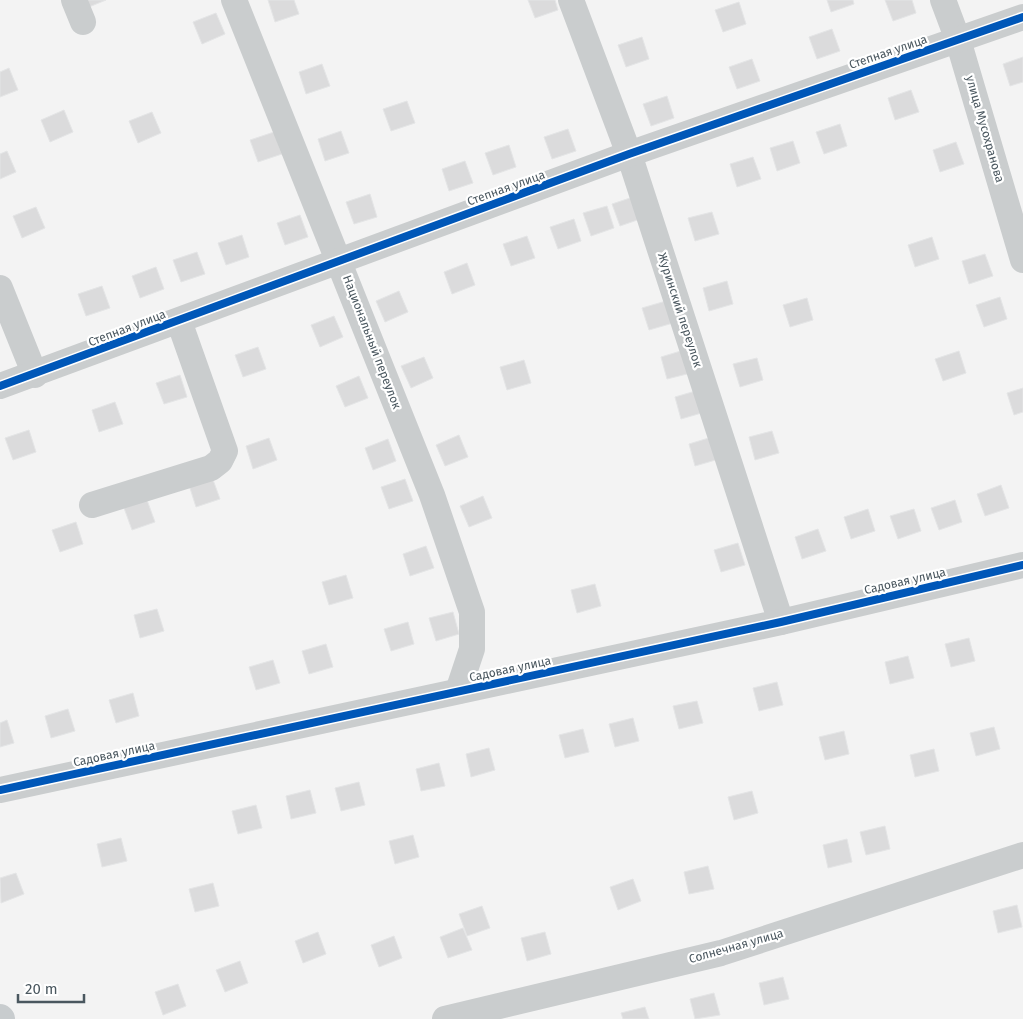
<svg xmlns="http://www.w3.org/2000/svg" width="1023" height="1019" font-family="'Fira Sans',sans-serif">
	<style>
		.building { fill: #dbdbdc; stroke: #e4e5e6 }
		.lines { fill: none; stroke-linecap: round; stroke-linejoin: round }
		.minor { stroke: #cacdce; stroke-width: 26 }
		.major { stroke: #c8ccce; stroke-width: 28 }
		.cycleway-casing { stroke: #fff; stroke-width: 11 }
		.cycleway { stroke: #0057b8; stroke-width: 8 }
		.labels { text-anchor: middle; stroke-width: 4.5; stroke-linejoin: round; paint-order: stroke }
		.street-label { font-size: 12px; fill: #4a575f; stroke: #fff }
	</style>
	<rect width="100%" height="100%" fill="#f3f3f3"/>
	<g class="building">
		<polygon points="86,0 106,0 89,7"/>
		<polygon points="268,0 294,0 299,14 275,22"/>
		<polygon points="528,0 555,0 558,10 535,18"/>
		<polygon points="827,0 853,0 854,4 831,12"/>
		<polygon points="885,0 912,0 916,13 893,21"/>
		<polygon points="739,2 746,24 723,32 715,10"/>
		<polygon points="216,13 225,34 202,44 193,22"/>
		<polygon points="832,29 840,51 817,59 809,37"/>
		<polygon points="642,37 649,59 626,67 618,45"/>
		<polygon points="1023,57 1023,82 1010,86 1003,64"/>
		<polygon points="752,59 760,81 737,89 729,67"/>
		<polygon points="322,64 330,86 306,94 299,72"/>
		<polygon points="9,68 18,90 0,97 0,72"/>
		<polygon points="911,90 919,112 895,120 888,98"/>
		<polygon points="667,96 674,118 651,126 643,104"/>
		<polygon points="407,101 415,123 391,131 383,109"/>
		<polygon points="64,110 73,132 50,142 41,120"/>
		<polygon points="152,112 161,133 138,143 129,121"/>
		<polygon points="840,124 847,146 824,154 816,132"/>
		<polygon points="568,129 576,151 552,159 544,137"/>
		<polygon points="341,131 349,153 325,161 318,139"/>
		<polygon points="274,132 282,154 258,162 250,140"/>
		<polygon points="793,141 800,163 777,171 770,148"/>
		<polygon points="956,142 964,164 940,172 933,150"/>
		<polygon points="509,145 516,167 493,175 485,153"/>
		<polygon points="7,151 16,172 0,179 0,154"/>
		<polygon points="753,157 761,179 737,187 730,164"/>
		<polygon points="465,161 473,183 449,191 442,169"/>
		<polygon points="370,194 377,217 354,224 346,202"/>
		<polygon points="636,196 643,218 620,226 612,204"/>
		<polygon points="607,206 614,228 591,236 583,213"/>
		<polygon points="36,207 45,228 22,238 13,216"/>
		<polygon points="712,212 719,234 695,241 688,218"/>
		<polygon points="300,215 308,237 285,245 277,223"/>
		<polygon points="574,219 581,241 558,249 550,227"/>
		<polygon points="242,235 249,257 226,265 218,243"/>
		<polygon points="527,236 535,258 511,266 503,244"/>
		<polygon points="932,237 939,259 915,267 908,245"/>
		<polygon points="197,252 205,274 181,282 173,260"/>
		<polygon points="985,254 993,276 969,284 962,261"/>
		<polygon points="467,263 475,285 452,294 444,272"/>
		<polygon points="156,267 164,289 140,298 132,276"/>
		<polygon points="727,281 733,304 709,311 703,288"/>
		<polygon points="102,286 110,308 86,316 78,294"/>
		<polygon points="399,291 408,312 385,322 376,301"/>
		<polygon points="1000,297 1007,319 984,327 976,305"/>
		<polygon points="807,298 813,320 790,327 783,305"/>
		<polygon points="666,301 673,323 649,330 642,308"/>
		<polygon points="334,316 343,337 320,347 311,325"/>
		<polygon points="258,347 266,369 243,377 235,355"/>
		<polygon points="684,350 691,373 667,379 661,357"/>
		<polygon points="959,351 966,373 943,381 935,359"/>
		<polygon points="424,357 433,378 411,388 401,366"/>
		<polygon points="757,358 763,380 740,387 733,364"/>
		<polygon points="524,360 531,383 507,390 500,367"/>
		<polygon points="180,375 187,397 164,404 156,383"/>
		<polygon points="359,376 368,398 345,407 336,386"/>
		<polygon points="1023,388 1023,412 1014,415 1007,393"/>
		<polygon points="699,390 705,412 681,419 675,397"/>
		<polygon points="115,402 123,424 99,432 92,410"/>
		<polygon points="29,430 36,452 13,460 5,438"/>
		<polygon points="772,431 779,453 755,460 749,437"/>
		<polygon points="459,435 468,457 445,466 436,445"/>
		<polygon points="712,437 719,459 695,466 689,444"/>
		<polygon points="269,438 277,460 253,469 246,446"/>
		<polygon points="388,439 396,461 373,470 365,448"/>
		<polygon points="212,477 220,499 196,507 189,485"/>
		<polygon points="405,479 413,501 389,509 381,487"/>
		<polygon points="1001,485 1009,508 985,516 977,494"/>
		<polygon points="483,496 492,518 469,527 460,506"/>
		<polygon points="147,500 155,522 132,530 124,508"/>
		<polygon points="955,500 962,522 939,530 931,508"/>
		<polygon points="868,509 875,531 851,539 844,517"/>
		<polygon points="914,509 921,531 898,539 890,516"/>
		<polygon points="76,522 83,544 60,552 52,530"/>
		<polygon points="818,529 826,551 802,559 795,537"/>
		<polygon points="738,543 745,565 721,572 714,550"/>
		<polygon points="426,546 434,568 410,576 403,554"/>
		<polygon points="346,575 353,598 329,605 322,582"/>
		<polygon points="595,584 601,606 577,613 571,590"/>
		<polygon points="157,609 164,631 140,638 134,615"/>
		<polygon points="453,612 459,634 436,641 429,618"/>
		<polygon points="408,622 414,644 391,651 384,629"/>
		<polygon points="969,638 975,661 951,667 945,644"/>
		<polygon points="326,644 333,667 309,674 302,651"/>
		<polygon points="908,656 914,678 890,684 885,662"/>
		<polygon points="273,660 280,683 256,690 249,667"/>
		<polygon points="777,682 783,705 759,711 753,688"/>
		<polygon points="133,693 139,716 116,723 109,700"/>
		<polygon points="697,701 703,723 679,729 673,706"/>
		<polygon points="68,709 75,731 51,738 45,716"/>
		<polygon points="633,718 639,741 615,747 609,724"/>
		<polygon points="7,720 14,743 0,747 0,723"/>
		<polygon points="994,727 1000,749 976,756 970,733"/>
		<polygon points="583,729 589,752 565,758 559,735"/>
		<polygon points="844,731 849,754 825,760 819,737"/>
		<polygon points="489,748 495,770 471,777 466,754"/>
		<polygon points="934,749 939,771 915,777 910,755"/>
		<polygon points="439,763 445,786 421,791 416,769"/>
		<polygon points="359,782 365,805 341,811 335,788"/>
		<polygon points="310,790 316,813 291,819 286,796"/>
		<polygon points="752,791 758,813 734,820 728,797"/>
		<polygon points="256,805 262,828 238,834 232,811"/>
		<polygon points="885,826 890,849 866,855 860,832"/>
		<polygon points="413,835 419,857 395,864 389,841"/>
		<polygon points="121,838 127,861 102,867 97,844"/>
		<polygon points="847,839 852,862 828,868 823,845"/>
		<polygon points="708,866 714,889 689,894 684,872"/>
		<polygon points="16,873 24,894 1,903 0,878"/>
		<polygon points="633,879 641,901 618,910 610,887"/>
		<polygon points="213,883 219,906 195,912 189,889"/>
		<polygon points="1017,905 1022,927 998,933 993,911"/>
		<polygon points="482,906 490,928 467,936 459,914"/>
		<polygon points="463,928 472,950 448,958 440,937"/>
		<polygon points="318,932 326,954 303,963 295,941"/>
		<polygon points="545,932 551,954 527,961 521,938"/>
		<polygon points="394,936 402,958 379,967 371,945"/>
		<polygon points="240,961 248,983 225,992 216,970"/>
		<polygon points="783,977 789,999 764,1005 759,983"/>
		<polygon points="178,984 186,1006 163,1015 155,992"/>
		<polygon points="714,993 720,1015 695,1019 690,999"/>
		<polygon points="645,1007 649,1019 623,1019 621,1013"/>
	</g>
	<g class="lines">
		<g class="minor">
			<polyline points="74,0 83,22"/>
			<polyline points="234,0 432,495 472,612 472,649 458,691"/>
			<polyline points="571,0 629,154 781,622"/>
			<polyline points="943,0 958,40 1023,260"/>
			<polyline points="0,288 35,375"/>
			<polyline points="0,386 629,154 1023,17"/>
			<polyline points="92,505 211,468 220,461 225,451 179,321"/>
			<polyline points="0,790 781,622 1023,565"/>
			<polyline points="445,1019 721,953 1023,855"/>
		</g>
		<polyline class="major" points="0,1018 1,1019"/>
		<g class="cycleway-casing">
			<g id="cycleway">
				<polyline points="0,386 629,154 1023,17"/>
				<polyline points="0,790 781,622 1023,565"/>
			</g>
		</g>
		<use href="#cycleway" class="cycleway"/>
	</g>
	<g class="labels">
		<g class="street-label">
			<text transform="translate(888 52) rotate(-19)" y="4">Степная улица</text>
			<text transform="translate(985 129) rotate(74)" y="4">улица Мусохранова</text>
			<text transform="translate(506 188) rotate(-20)" y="4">Степная улица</text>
			<text transform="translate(680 310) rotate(72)" y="4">Журинский переулок</text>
			<text transform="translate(127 328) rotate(-21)" y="4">Степная улица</text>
			<text transform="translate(372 342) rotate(69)" y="4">Национальный переулок</text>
			<text transform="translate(905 581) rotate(-13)" y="4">Садовая улица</text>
			<text transform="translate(510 669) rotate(-12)" y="4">Садовая улица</text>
			<text transform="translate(114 754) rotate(-12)" y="4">Садовая улица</text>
			<text transform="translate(736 946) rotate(-16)" y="4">Солнечная улица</text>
		</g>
	</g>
	<path d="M18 994v8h66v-8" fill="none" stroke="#4a575f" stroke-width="2.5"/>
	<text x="25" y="994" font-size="15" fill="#4a575f" stroke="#ffffff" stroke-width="4" paint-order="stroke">20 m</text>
</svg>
